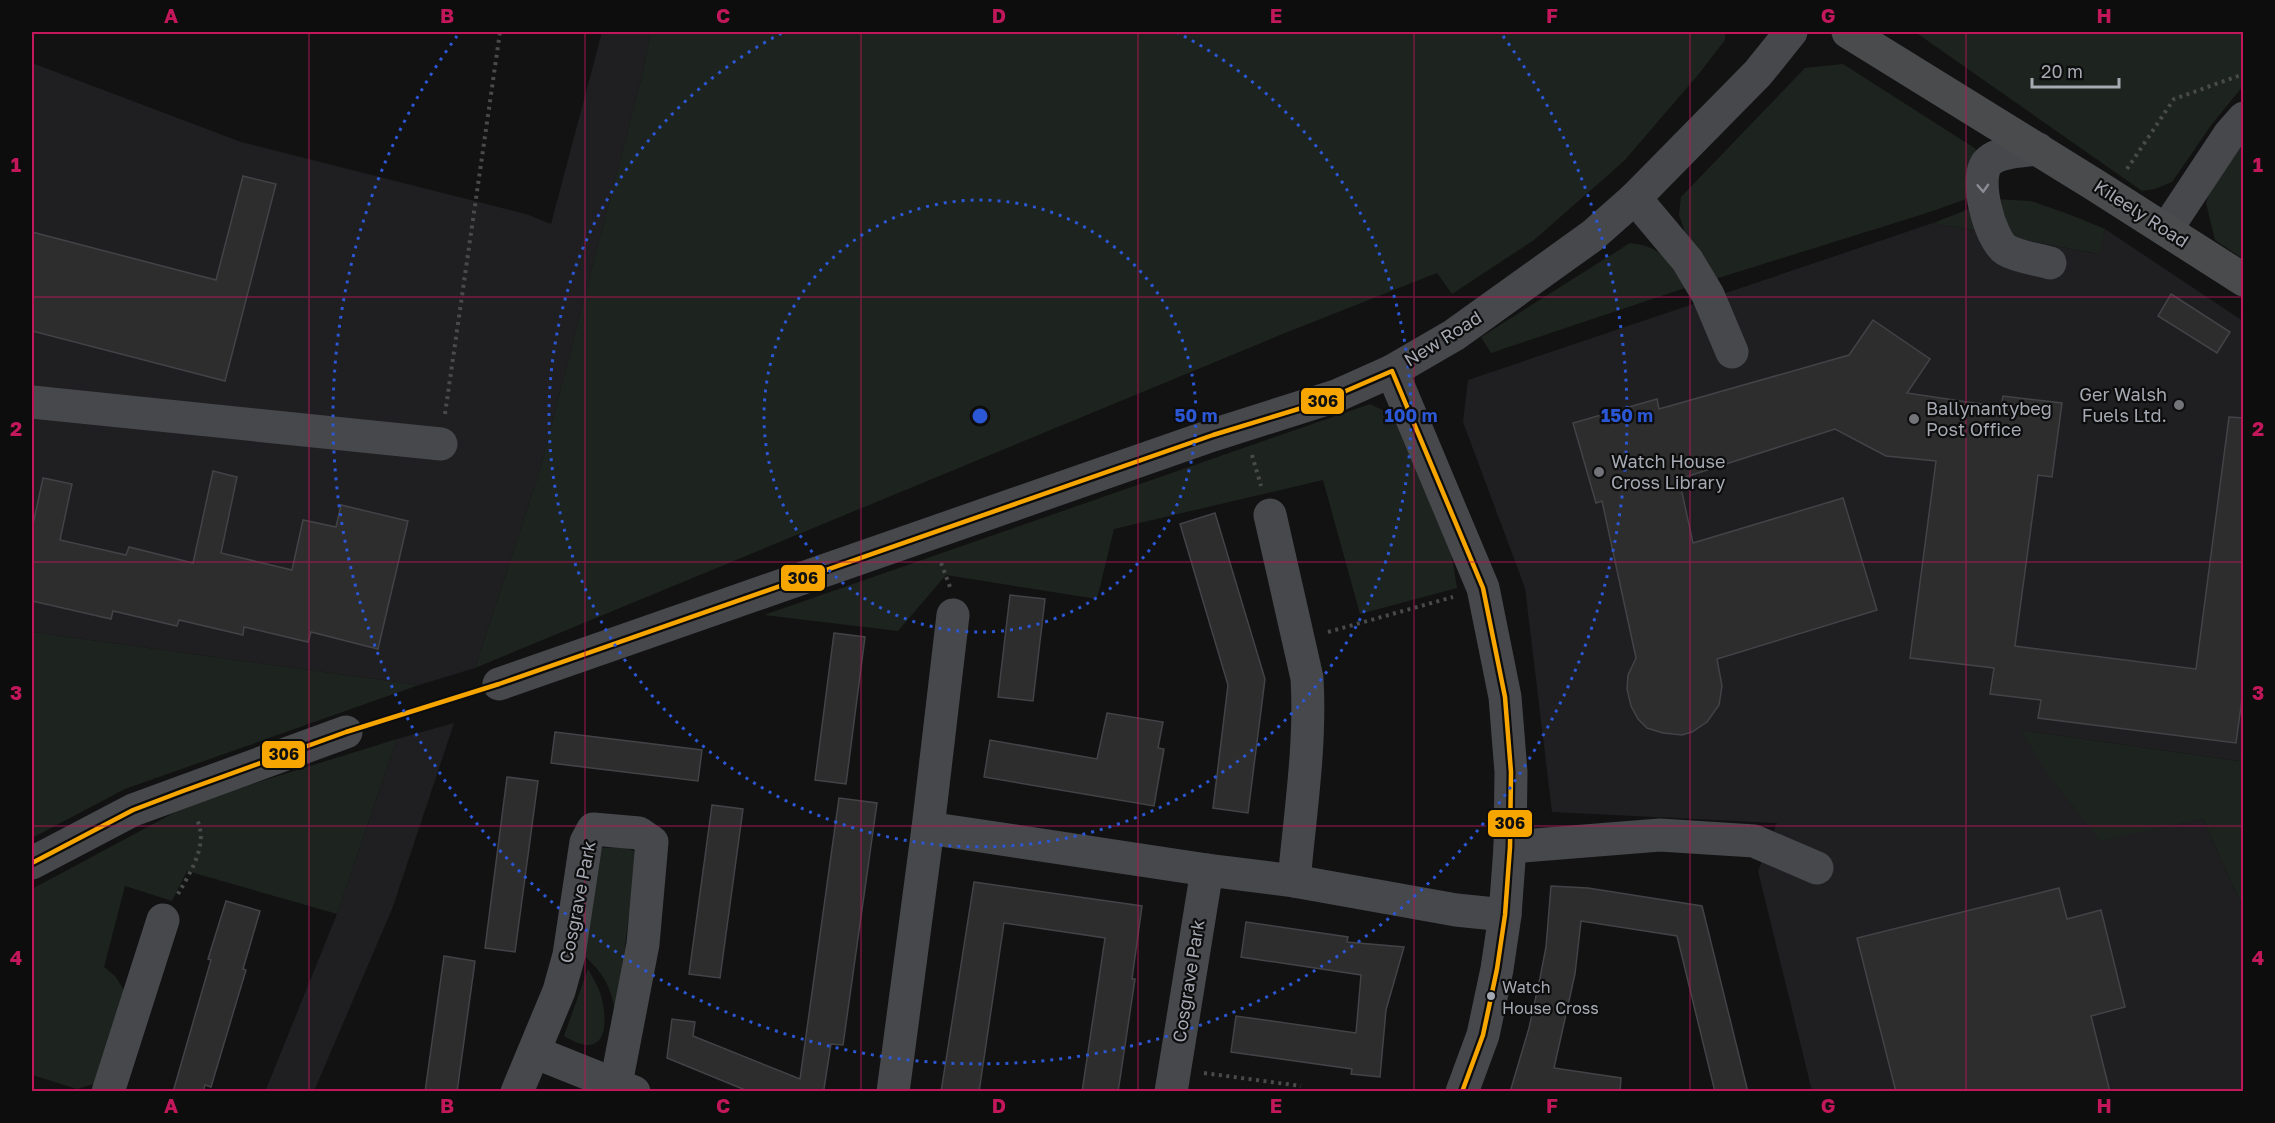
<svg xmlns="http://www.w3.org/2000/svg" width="2275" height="1123" font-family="'Golos Text',sans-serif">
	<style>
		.built { fill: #1f1f21 }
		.green { fill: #1d231e }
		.building { fill: #2d2d2e; stroke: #424346; stroke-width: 1.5 }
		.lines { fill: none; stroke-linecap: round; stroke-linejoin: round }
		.path { stroke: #494a4c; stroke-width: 4; stroke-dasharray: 3 4.5; stroke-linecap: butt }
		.minor { stroke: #47484c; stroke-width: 33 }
		.major { stroke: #4a4b4d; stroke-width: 33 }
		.bus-1-casing { stroke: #0d0d0e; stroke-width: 9 }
		.bus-1 { stroke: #f7a600; stroke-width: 4.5 }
		.oneway { stroke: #898c93 }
		.grid { fill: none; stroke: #c2185b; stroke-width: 1.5; stroke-opacity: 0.55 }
		.ring { fill: none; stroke: #2b57d4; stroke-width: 3; stroke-dasharray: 3 6 }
		.poi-dot { fill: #72747a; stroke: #0d0d0e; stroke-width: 2 }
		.bus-dot { fill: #a5a9b2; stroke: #0d0d0e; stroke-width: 2 }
		.labels { text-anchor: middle; stroke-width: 4.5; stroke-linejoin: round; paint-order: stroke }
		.bus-label { font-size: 16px; fill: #a5a9b2; stroke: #0d0d0e; text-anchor: start }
		.street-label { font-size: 18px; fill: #a5a9b2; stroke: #0d0d0e }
		.poi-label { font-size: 18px; fill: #a5a9b2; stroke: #0d0d0e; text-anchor: start }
		.centre { fill: #2b57d4; stroke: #0d0d0e; stroke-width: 3 }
		.ring-label { font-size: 18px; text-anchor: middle; font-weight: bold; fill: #2b57d4; stroke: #0d0d0e; stroke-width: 4.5; stroke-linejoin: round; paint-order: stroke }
		.line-badge { stroke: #0d0d0e; stroke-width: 2 }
		.pale-badge-label { font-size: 16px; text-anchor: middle; font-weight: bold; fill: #111 }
		.neatline { fill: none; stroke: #c2185b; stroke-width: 2 }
		.grid-label { font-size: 20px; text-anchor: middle; font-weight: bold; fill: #c2185b }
	</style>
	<rect width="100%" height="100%" fill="#121213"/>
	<g class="built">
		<polygon points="602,32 651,32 641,79 539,473 475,668 419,685 32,632 32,63 241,142 526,214 551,224"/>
		<polygon points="1933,223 2098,254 2105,229 2243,321 2244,740 2240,761 2020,730 2100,840 2203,819 2243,908 2243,1091 1812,1091 1758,871 1777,823 1552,812 1525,588 1463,422 1468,380"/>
		<polygon points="454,723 392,909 314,1091 265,1092 337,914 397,739"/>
	</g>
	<g class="green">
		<polygon points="651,32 1725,32 1725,40 1698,75 1624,161 1534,240 1452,294 1437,273 1285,333 475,668 539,473 641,79"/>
		<polygon points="1915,32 2243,32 2243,86 2212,124 2172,182 2155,189 2142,191"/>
		<polygon points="1843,64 1976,149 1967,173 1972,197 1930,212 1712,280 1685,232 1679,215 1681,197 1805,68"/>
		<polygon points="2243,143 2243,259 2215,240 2206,203 2209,194"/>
		<polygon points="1995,199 2031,201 2071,215 2105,229 2099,254 1933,223"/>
		<path d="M1630 243C1664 246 1668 263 1685 288L1491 353 1481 337Z"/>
		<polygon points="1370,404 1401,419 1448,533 1457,588 1360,614 1323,480 1114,529 1097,599 946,575 898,631 764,615"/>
		<polygon points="32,632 419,685 125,789 32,838"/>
		<polygon points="2020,730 2239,761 2243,740 2243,908 2203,819 2100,841 2050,777"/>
		<polygon points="397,739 337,914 187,871 172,901 125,886 104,967 115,976 124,990 94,1084 77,1089 32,1075 32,889 194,802"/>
		<path d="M624 847 639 853 627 930 617 1018C610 987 607 976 583 955L599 848Z"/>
		<path d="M588 969C592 976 596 983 599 990 605 1005 612 1046 586 1045 578 1044 571 1040 564 1036Z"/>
	</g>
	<g class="building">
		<polygon points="243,176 276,184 225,381 32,331 32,232 216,280"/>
		<polygon points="2171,294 2230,332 2217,353 2158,316"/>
		<polygon points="1873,320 1930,359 1907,393 2001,407 2003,396 2062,403 2052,477 2038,475 2015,646 2196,669 2229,417 2244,418 2244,684 2236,743 2038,718 2041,700 1990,694 1994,668 1910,658 1936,461 1886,456 1835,429 1679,479 1693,543 1843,498 1877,610 1717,659 1722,686 1719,705 1707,722 1692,732 1682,735 1663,733 1647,728 1638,719 1631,706 1627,689 1628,675 1636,658 1602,501 1596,503 1573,423 1657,399 1659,409 1849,355"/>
		<polygon points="213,471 237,477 221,553 292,570 303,520 336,527 341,505 408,521 378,649 311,632 308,642 244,627 243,635 179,620 177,626 113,611 111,619 32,601 32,529 43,478 72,484 60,540 126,555 129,547 193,563"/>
		<polygon points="1215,513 1265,679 1248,813 1213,808 1228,685 1180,524"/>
		<polygon points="1010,595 1045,599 1033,701 998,697"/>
		<polygon points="834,633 865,637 846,784 815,780"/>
		<polygon points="1107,713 1163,722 1158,748 1164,749 1154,806 984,777 990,740 1097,759"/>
		<polygon points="555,732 702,750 698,781 551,763"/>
		<polygon points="507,777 538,781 515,952 485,948"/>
		<polygon points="839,798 877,803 843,1045 831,1044 824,1089 828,1092 750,1092 667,1058 672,1019 695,1022 693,1036 800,1079"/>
		<polygon points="712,805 743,809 720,978 689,974"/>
		<polygon points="974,882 1142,906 1132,979 1135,979 1118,1092 1082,1092 1105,938 1004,923 979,1092 941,1092"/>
		<polygon points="1551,886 1588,888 1702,906 1748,1092 1715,1092 1677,936 1581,921 1575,974 1554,1068 1621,1078 1620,1092 1510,1092 1529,1028 1540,978 1546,947"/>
		<polygon points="2059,888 2067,919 2101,910 2125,1007 2091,1016 2110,1092 1896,1092 1857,938"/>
		<polygon points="226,901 260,911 243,969 246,970 211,1087 205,1085 203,1092 173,1092 211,960 208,959"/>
		<polygon points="1246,922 1348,937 1347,942 1404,947 1386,1010 1380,1077 1351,1074 1352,1069 1231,1052 1236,1016 1356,1033 1361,975 1241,957"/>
		<polygon points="444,956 475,961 457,1092 425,1092"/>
	</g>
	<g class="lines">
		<g class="path">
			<polyline points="2127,169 2174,99 2244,74"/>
			<polyline points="445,414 500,32"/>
			<polyline points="1252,455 1261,486"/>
			<polyline points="941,563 950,587"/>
			<polyline points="1328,632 1453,597"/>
			<path d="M178 894C190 873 209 844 197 820"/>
			<polyline points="1204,1073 1301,1086"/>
		</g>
		<g class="minor">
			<path d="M2038 149C2024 151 2000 151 1989 161 1972 175 1990 240 2006 250 2018 257 2037 259 2050 263"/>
			<polyline points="1635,198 1687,260 1708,295 1732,352"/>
			<polyline points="2166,230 2229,135 2244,118"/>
			<polyline points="1392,371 1483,588 1505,697 1511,772 1510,847 1505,915 1497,969 1483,1035 1462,1092"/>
			<polyline points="32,402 441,444"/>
			<path d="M1270 515 1307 678C1311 745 1300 814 1294 881"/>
			<polyline points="499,684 1213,435 1336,396 1392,371 1454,335 1592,236 1635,198 1758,73 1791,32"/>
			<polyline points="928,828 1207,870 1294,881 1456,910 1505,915"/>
			<polyline points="1510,847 1660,835 1754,841 1817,868"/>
			<polyline points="32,863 133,810 346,732"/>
			<polyline points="534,1052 634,1092"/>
			<polyline points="108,1092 163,920"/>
			<polyline points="517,1092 559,991 569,955 586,842 593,829 639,833 652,842 643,944 616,1084"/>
			<polyline points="893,1092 928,828 953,615"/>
			<polyline points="1171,1092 1207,870"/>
		</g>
		<polyline class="major" points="1848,32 2095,185 2244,280"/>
		<g class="bus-1-casing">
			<polyline id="bus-1" points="32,863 133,810 183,791 346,732 499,684 1213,435 1318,403 1392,371 1483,588 1505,697 1511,772 1510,847 1505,915 1497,969 1483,1035 1462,1092"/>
		</g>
		<use href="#bus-1" class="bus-1"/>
	</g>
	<defs><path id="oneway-chevron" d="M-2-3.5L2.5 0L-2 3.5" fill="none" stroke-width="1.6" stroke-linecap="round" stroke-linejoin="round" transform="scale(1.5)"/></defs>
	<use class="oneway" href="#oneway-chevron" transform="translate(1983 188) rotate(87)"/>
	<path class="grid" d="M309 32V1092M585 32V1092M861 32V1092M1138 32V1092M1414 32V1092M1690 32V1092M1966 32V1092M32 297H2244M32 562H2244M32 826H2244"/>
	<g class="ring">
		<circle cx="980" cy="416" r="216"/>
		<path d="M1176 32A431 431 0 1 1 784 32"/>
		<path d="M1503 36A647 647 0 1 1 457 36"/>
	</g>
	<g class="poi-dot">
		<circle cx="2179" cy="405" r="6"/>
		<circle cx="1914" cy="419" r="6"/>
		<circle cx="1599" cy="472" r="6"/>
	</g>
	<circle class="bus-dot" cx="1491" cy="996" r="5"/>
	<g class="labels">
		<g class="bus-label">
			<text x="1502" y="993">Watch<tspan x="1502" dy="21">House Cross</tspan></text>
		</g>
		<g class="street-label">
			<text transform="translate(2141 214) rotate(33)" y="6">Kileely Road</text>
			<text transform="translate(1443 339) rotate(-32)" y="6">New Road</text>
			<text transform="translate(578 902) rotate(-79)" y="6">Cosgrave Park</text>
			<text transform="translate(1189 981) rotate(-81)" y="6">Cosgrave Park</text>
		</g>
		<g class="poi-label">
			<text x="2167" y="401" text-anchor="end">Ger Walsh<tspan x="2167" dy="21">Fuels Ltd.</tspan></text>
			<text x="1926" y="415">Ballynantybeg<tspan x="1926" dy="21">Post Office</tspan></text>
			<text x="1611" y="468">Watch House<tspan x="1611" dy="21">Cross Library</tspan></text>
		</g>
	</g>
	<circle cx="980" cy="416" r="9" class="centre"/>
	<g class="ring-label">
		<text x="1196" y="422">50 m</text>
		<text x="1411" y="422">100 m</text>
		<text x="1627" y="422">150 m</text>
	</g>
	<g class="line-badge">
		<rect x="1300" y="387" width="45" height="28" rx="6" fill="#f7a600"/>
		<rect x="780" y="564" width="46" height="28" rx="6" fill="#f7a600"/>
		<rect x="261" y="740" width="45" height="29" rx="6" fill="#f7a600"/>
		<rect x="1487" y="809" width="46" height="29" rx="6" fill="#f7a600"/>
	</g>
	<g class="pale-badge-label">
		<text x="1323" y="407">306</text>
		<text x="803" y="584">306</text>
		<text x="284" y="760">306</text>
		<text x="1510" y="829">306</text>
	</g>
	<rect width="2275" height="1123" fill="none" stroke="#0d0d0e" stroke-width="66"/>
	<path d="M2032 78v9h87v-9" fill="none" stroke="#a5a9b2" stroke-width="3"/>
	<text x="2041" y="78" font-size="18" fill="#a5a9b2" stroke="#0d0d0e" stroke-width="4.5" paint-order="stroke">20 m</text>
	<rect x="33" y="33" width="2209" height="1057" class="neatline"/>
	<g class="grid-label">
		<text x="171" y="23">A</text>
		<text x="447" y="23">B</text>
		<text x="723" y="23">C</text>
		<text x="999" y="23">D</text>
		<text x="1276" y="23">E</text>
		<text x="1552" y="23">F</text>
		<text x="1828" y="23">G</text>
		<text x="2104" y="23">H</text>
		<text x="16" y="172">1</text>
		<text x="2258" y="172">1</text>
		<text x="16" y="436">2</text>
		<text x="2258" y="436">2</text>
		<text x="16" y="700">3</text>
		<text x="2258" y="700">3</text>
		<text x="16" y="965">4</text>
		<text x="2258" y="965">4</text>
		<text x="171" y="1113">A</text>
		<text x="447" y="1113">B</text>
		<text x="723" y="1113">C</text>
		<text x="999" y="1113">D</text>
		<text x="1276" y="1113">E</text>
		<text x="1552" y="1113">F</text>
		<text x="1828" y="1113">G</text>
		<text x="2104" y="1113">H</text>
	</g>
</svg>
